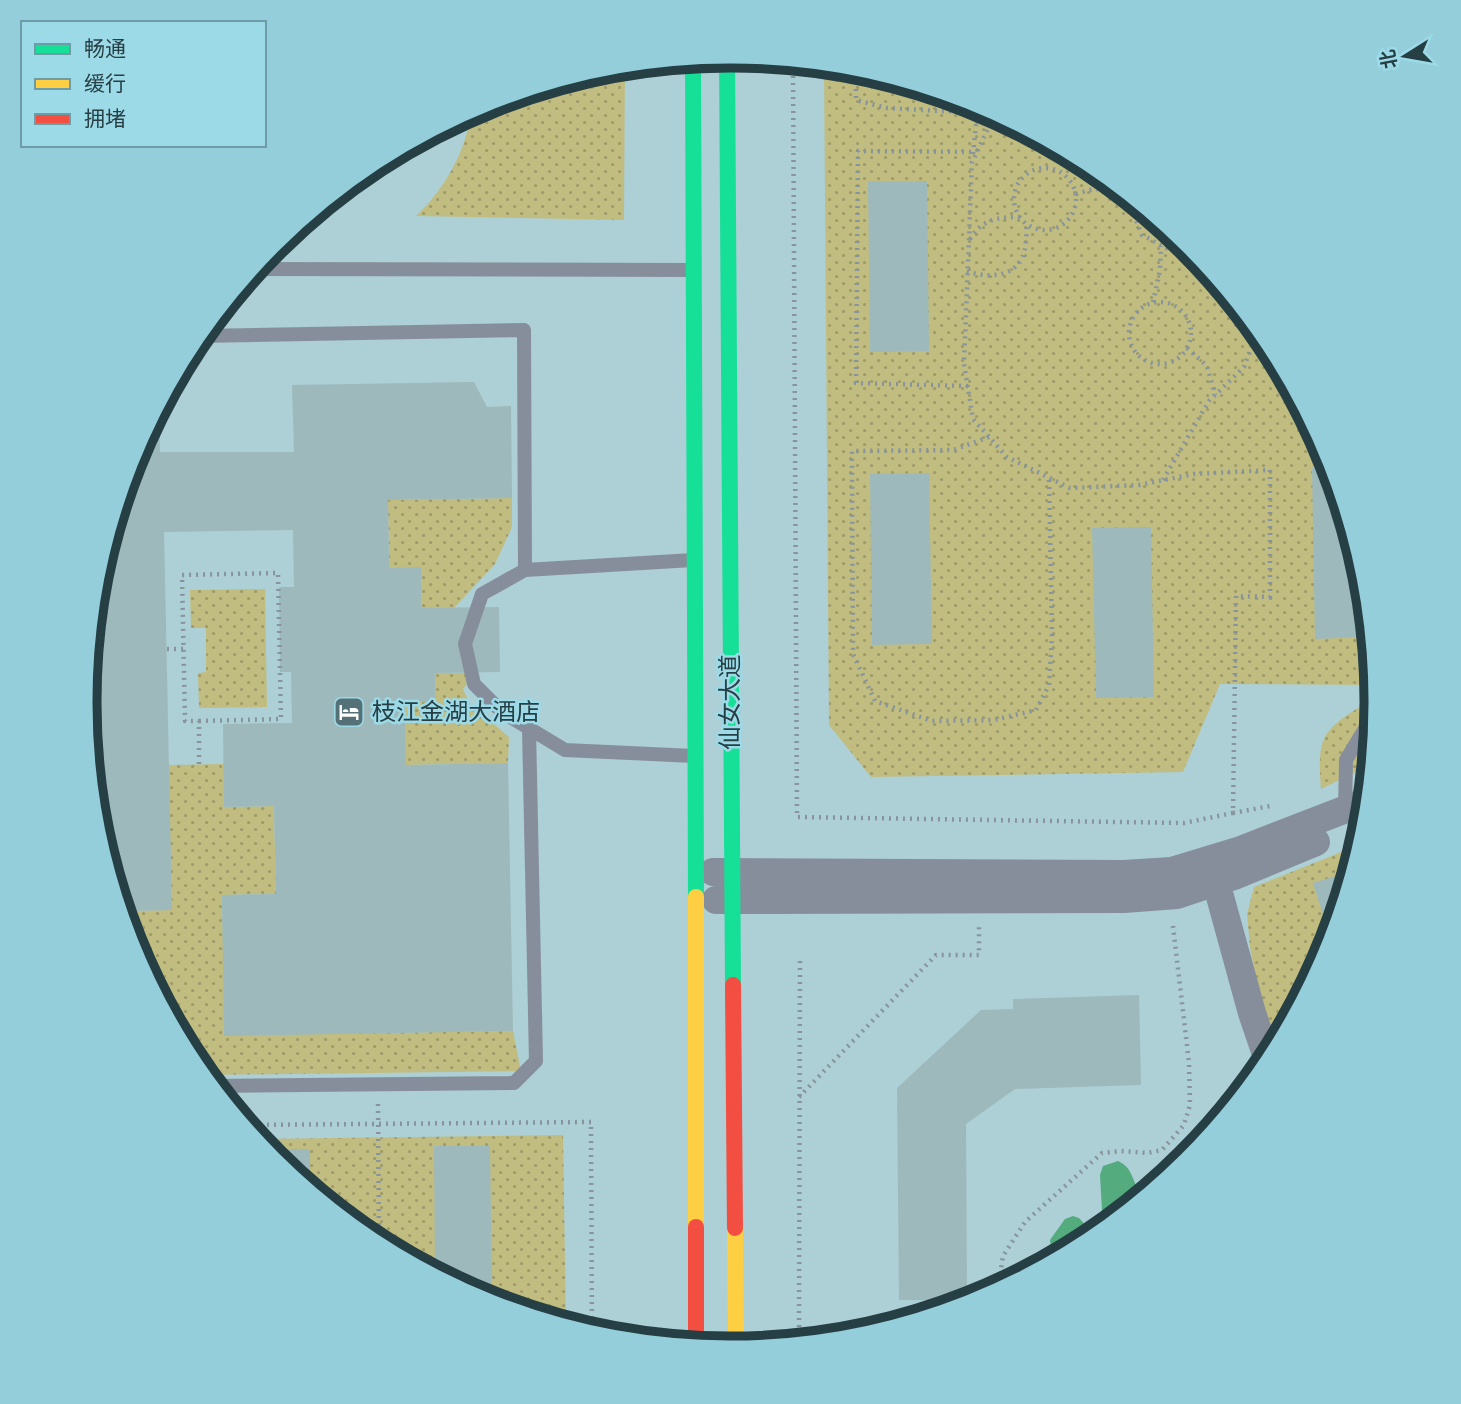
<svg xmlns="http://www.w3.org/2000/svg" width="1461" height="1404" font-family="'Archivo Narrow','Noto Sans SC',sans-serif">
	<style>
		.green { fill: url(#green-dots) }
		.water { fill: #53ab7e }
		.building { fill: #9db9bb }
		.lines { fill: none; stroke-linecap: round; stroke-linejoin: round }
		.path { stroke: #87949d; stroke-width: 4.5; stroke-dasharray: 2 5; stroke-linecap: butt }
		.lane { stroke: #878e9b; stroke-width: 14 }
		.street { stroke: #878e9b; stroke-width: 28 }
		.fast { stroke: #16e098; stroke-width: 16 }
		.slow { stroke: #ffcf43; stroke-width: 16 }
		.jam { stroke: #f24e42; stroke-width: 16 }
		.labels { text-anchor: middle; stroke-width: 5; stroke-linejoin: round; paint-order: stroke }
		.street-label { font-size: 24px; fill: #263f45; stroke: #9cdae7 }
		.poi-label { font-size: 24px; fill: #263f45; stroke: #9cdae7; text-anchor: start }
		.rim { fill: none; stroke: #263f45; stroke-width: 9 }
	</style>
	<defs>
		<pattern id="green-dots" width="8" height="8" patternUnits="userSpaceOnUse" patternTransform="scale(1.75)"><rect width="8" height="8" fill="#c1bd80"/><path d="M2 2h.1M6 6h.1" fill="none" stroke="#9d9b6b" stroke-width="1.8" stroke-linecap="round"/></pattern>
	</defs>
	<rect width="100%" height="100%" fill="#adcfd6"/>
	<g class="green">
		<polygon points="824,65 857,69 978,105 1090,165 1188,246 1268,343 1327,455 1364,576 1375,685 1220,684 1183,772 871,777 829,725"/>
		<path d="M625 66 624 220 416 216C445 189 466 151 471 112L484 105 605 68Z"/>
		<polygon points="512,498 512,527 495,564 454,608 421,608 421,568 389,568 388,500"/>
		<polygon points="265,589 267,707 199,708 198,673 206,672 206,628 191,628 190,590"/>
		<polygon points="435,673 467,673 469,681 463,689 470,704 509,737 508,763 406,765 405,702 436,702"/>
		<path d="M1376 698 1370 765 1321 789C1320 776 1318 751 1324 739 1331 722 1361 706 1376 698Z"/>
		<polygon points="224,764 225,807 274,806 276,894 222,895 225,1035 513,1031 521,1071 205,1075 193,1061 134,949 122,911 172,910 168,765"/>
		<polygon points="1359,845 1327,950 1278,1042 1259,996 1250,947 1247,914 1254,887"/>
		<polygon points="563,1135 566,1324 483,1299 371,1239 273,1159 257,1139"/>
	</g>
	<g class="water">
		<path d="M1118 1161C1134 1168 1132 1183 1142 1196L1103 1228 1100 1175 1103 1166Z"/>
		<polygon points="1073,1216 1079,1218 1091,1231 1098,1232 1089,1239 1053,1259 1050,1240 1065,1219"/>
	</g>
	<g class="building">
		<polygon points="868,181 927,181 929,351 870,352"/>
		<polygon points="474,382 487,407 511,406 512,498 388,500 389,568 421,567 421,608 499,607 500,672 435,673 436,702 405,702 406,765 508,763 513,1031 224,1036 222,895 276,894 274,806 224,807 223,724 292,723 291,672 280,672 279,587 294,587 293,530 164,532 172,910 122,911 97,828 85,702 97,576 134,454 159,407 160,452 294,452 292,385"/>
		<polygon points="1312,468 1331,468 1364,576 1370,637 1315,639"/>
		<polygon points="929,473 932,644 872,645 870,474"/>
		<polygon points="1151,527 1154,697 1096,698 1092,528"/>
		<polygon points="1336,876 1343,897 1335,924 1327,927 1313,883"/>
		<polygon points="1139,995 1141,1085 1015,1089 966,1124 967,1300 899,1300 897,1088 981,1010 1013,1009 1013,999"/>
		<polygon points="434,1146 490,1146 492,1301 435,1273"/>
		<polygon points="266,1149 310,1149 310,1189 273,1159"/>
	</g>
	<g class="lines">
		<g class="path">
			<polyline points="793,62 797,817 1184,823 1233,813 1236,596 1270,597 1270,470 1194,474 1139,485 1070,488 1007,457 973,419 964,364 972,162 995,114"/>
			<polyline points="856,68 856,100 887,108 977,113"/>
			<polyline points="973,154 978,105"/>
			<circle cx="1045" cy="199" r="31"/>
			<polyline points="1076,194 1094,189 1118,189"/>
			<polyline points="1126,195 1142,235 1166,248 1188,247"/>
			<path d="M970 239C982 219 998 217 1020 217"/>
			<path d="M967 271C986 278 1012 278 1022 258 1027 248 1026 235 1027 224"/>
			<circle cx="1160" cy="333" r="31"/>
			<polyline points="1153,302 1160,270 1161,246"/>
			<polyline points="1187,348 1207,366 1215,395"/>
			<polyline points="968,386 856,383 858,151 973,152"/>
			<polyline points="989,437 953,450 852,451 853,654 875,701 932,721 994,720 1036,710 1049,685 1052,636 1049,478"/>
			<polyline points="1163,480 1209,401 1244,367 1256,334 1255,327"/>
			<polyline points="167,649 184,649"/>
			<polyline points="199,721 281,719 278,573 182,575 185,721 199,721 199,764"/>
			<polyline points="1233,813 1270,806"/>
			<polyline points="799,1097 936,955 979,955 979,927"/>
			<polyline points="378,1104 379,1243"/>
			<polyline points="246,1125 591,1122 592,1332"/>
			<polyline points="998,1288 1003,1256 1025,1222 1102,1153 1121,1151 1147,1153 1162,1150 1184,1125 1190,1105 1189,1063 1173,926"/>
			<polyline points="799,1330 877,1329"/>
			<polyline points="799,1341 800,958"/>
		</g>
		<g class="lane">
			<polyline points="254,269 694,270"/>
			<polyline points="200,336 524,330 525,570"/>
			<polyline points="693,560 525,570 482,594 465,644 474,684 502,712 565,750 694,756"/>
			<polyline points="1345,811 1346,760 1366,727 1375,722"/>
			<polyline points="214,1086 514,1083 536,1061 529,728"/>
		</g>
		<g class="street">
			<polyline points="713,872 1123,874 1172,871 1238,851 1367,801"/>
			<polyline points="1216,882 1252,1013 1268,1060"/>
			<polyline points="716,900 1124,899 1177,895 1234,876 1316,842"/>
		</g>
		<g class="fast">
			<polyline points="727,56 733,985"/>
			<polyline points="693,60 696,897"/>
		</g>
		<g class="slow">
			<polyline points="696,897 696,1227"/>
			<polyline points="735,1228 736,1347"/>
		</g>
		<g class="jam">
			<polyline points="733,985 735,1228"/>
			<polyline points="696,1227 696,1345"/>
		</g>
	</g>
	<defs>
		<g id="hotel-square" transform="scale(1.575)"><rect x="-9" y="-9" width="18" height="18" rx="4" fill="#557178" stroke="#9cdae7"/><path d="M-6-4.5h1.5V1H6V5H4.5V3h-9V5H-6ZM-4 0a1.8 1.8 0 1 1 3.6 0ZM.5 0V-2.5h3Q6-2.5 6 0Z" fill="#fff"/></g>
	</defs>
	<g fill-rule="evenodd">
		<use href="#hotel-square" x="349" y="712"/>
	</g>
	<g class="labels">
		<g class="street-label">
			<text transform="translate(730 702) rotate(-90)" y="8">仙女大道</text>
		</g>
		<g class="poi-label">
			<text x="372" y="720">枝江金湖大酒店</text>
		</g>
	</g>
	<path d="M0 0H1461V1404H0ZM730 68H731A633 633 0 0 1 1364 701V703A633 633 0 0 1 731 1336H730A633 633 0 0 1 97 703V701A633 633 0 0 1 730 68Z" fill="#93ceda" fill-rule="evenodd"/>
	<path class="rim" d="M730 68H731A633 633 0 0 1 1364 701V703A633 633 0 0 1 731 1336H730A633 633 0 0 1 97 703V701A633 633 0 0 1 730 68Z"/>
	<rect x="21" y="21" width="245" height="126" fill="#9cdae7" stroke="#6d9ca6" stroke-width="2"/>
	<rect x="35" y="44" width="35" height="10" fill="#16e098" stroke="#6d9ca6" stroke-width="2"/>
	<text x="84" y="56" font-size="21" fill="#263f45">畅通</text>
	<rect x="35" y="79" width="35" height="10" fill="#ffcf43" stroke="#6d9ca6" stroke-width="2"/>
	<text x="84" y="91" font-size="21" fill="#263f45">缓行</text>
	<rect x="35" y="114" width="35" height="10" fill="#f24e42" stroke="#6d9ca6" stroke-width="2"/>
	<text x="84" y="126" font-size="21" fill="#263f45">拥堵</text>
	<g transform="translate(1405 56) rotate(259)" stroke="#9cdae7" stroke-width="5" paint-order="stroke">
	<path d="M0-5L12 26L0 18L-12 26Z" fill="#263f45"/>
	<text y="-10" font-size="19" font-weight="bold" text-anchor="middle" fill="#263f45">北</text>
	</g>
</svg>
